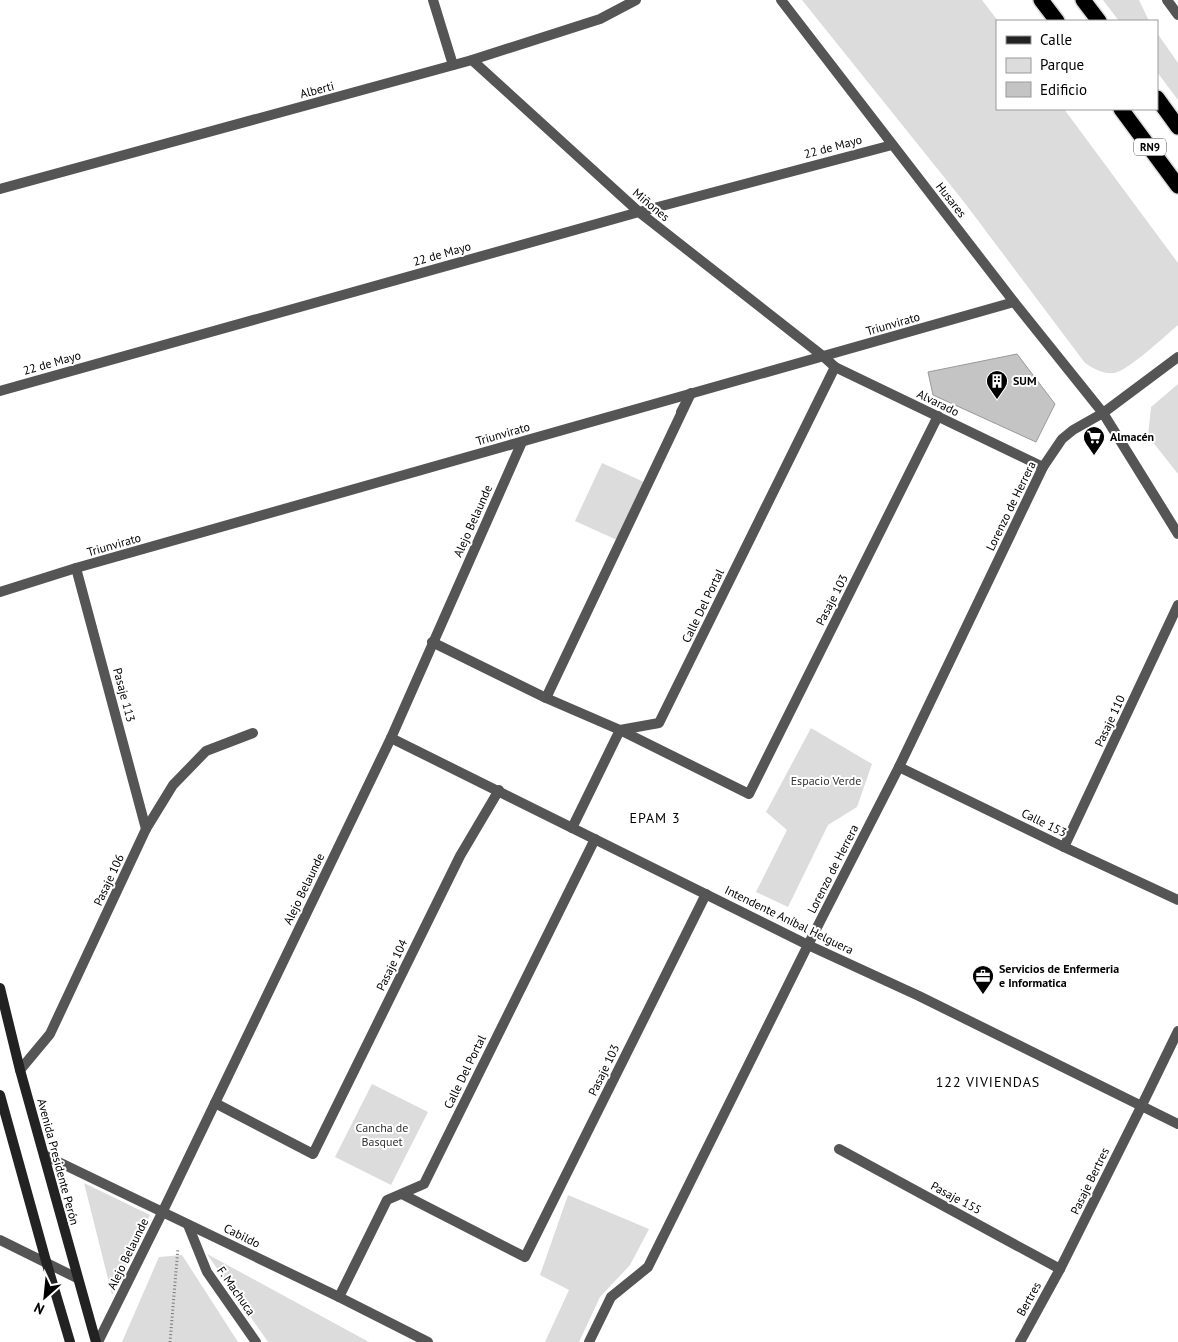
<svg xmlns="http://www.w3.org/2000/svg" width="1178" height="1342" font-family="'PT Sans',sans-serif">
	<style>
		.green { fill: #dcdcdc }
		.building { fill: #c4c4c4; stroke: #999 }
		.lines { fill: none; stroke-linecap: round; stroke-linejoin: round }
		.motorway-casing { stroke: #dbdbdb; stroke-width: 18 }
		.path { stroke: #777; stroke-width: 3; stroke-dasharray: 1 2.5; stroke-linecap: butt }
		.service { stroke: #555; stroke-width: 10 }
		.pedestrian { stroke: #555; stroke-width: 10 }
		.minor { stroke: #555; stroke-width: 10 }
		.tertiary { stroke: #555; stroke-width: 10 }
		.secondary { stroke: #222; stroke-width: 10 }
		.motorway { stroke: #000; stroke-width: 15 }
		.labels { text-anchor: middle; stroke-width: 4; stroke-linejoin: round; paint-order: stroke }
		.shield { fill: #fff; stroke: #4c4c4c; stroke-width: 1 }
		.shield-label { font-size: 11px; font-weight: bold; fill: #000 }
		.street-label { font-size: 12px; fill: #000; stroke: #fff }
		.poi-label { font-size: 12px; font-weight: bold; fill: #000; stroke: #fff; text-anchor: start }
		.park-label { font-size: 12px; fill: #333; stroke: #fff }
		.neighbourhood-label { font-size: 14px; letter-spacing: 1px; fill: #000; stroke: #fff }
	</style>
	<rect width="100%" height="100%" fill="#fff"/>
	<g class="green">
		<path d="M802 0H982L998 21H997V109H1064L1178 263V325C1166 335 1128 371 1114 373 1102 374 1094 369 1085 363L964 202Z"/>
		<polygon points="1103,0 1139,0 1149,21 1119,21"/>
		<polygon points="1157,33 1178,63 1178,100 1157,72"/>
		<polygon points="1178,384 1178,474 1148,436 1151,407"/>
		<polygon points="602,463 644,482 617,540 575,521"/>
		<polygon points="811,728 872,764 857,807 828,825 788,907 756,892 787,830 766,812"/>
		<polygon points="372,1084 428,1112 391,1185 335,1157"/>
		<polygon points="84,1183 150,1215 112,1295"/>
		<polygon points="568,1195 649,1229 630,1265 600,1297 579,1342 545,1342 569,1290 540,1275"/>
		<polygon points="207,1254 369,1342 268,1342"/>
		<polygon points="182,1255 238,1342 122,1342 159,1257"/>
	</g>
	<polygon class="building" points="1017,354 1055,404 1036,442 933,395 928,372"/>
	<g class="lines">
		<g class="motorway-casing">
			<g id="motorway">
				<polyline points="1041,0 1057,21"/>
				<polyline points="1083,0 1099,21"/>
				<polyline points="1157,98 1178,127"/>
				<polyline points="1121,109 1178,186"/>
			</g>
		</g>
		<polyline class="path" points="170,1342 178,1248"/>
		<polyline class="service" points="20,1070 50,1034 146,829 173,785 206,751 253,733"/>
		<g class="pedestrian">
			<polyline points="432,642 546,698 620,730 749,794 938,416"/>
			<polyline points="546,698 691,393 681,412"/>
			<polyline points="1064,847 1178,605"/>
			<polyline points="215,1103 313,1154 460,856 499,790"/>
			<polyline points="402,1194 525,1257 706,894"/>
			<polyline points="1060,1269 1142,1105"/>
		</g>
		<g class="minor">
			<polyline points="433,0 453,65"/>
			<polyline points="1167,0 1178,15"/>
			<polyline points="472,60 639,212 824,357 835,367 1043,467"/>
			<polyline points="0,189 472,60 600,19 636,0"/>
			<polyline points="0,391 639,212 892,145"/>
			<polyline points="76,568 146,829"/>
			<polyline points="0,592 76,568 1014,302"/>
			<polyline points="391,738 808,945 919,996 1178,1124"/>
			<polyline points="899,767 1064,847 1178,900"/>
			<polyline points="572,828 620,730 659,723 835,367"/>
			<polyline points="1142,1105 1178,1031"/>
			<polyline points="839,1149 1060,1269 1020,1342"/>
			<polyline points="44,1155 339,1297 428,1342"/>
			<polyline points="188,1225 207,1272 256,1342"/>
			<polyline points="0,1240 77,1278"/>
			<polyline points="339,1297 387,1200 424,1184 595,839"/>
			<polyline points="98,1342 162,1213 391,738 522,442"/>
			<polyline points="589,1342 611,1297 648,1267 808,945 899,767 1043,467 1062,439 1073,430 1103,413 1178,357"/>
		</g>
		<polyline class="tertiary" points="781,0 1014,302 1103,413 1178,534"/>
		<g class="secondary">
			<polyline points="0,988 20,1070 96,1342"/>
			<polyline points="0,1095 46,1261 70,1342"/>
		</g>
		<use href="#motorway" class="motorway"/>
	</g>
	<defs>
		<g id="building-pin" transform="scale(1.125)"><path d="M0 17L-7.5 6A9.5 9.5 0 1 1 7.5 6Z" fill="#000" stroke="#fff"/><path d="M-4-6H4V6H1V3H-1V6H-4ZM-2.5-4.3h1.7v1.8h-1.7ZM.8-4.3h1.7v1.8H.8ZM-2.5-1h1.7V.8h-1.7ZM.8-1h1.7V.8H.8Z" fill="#fff"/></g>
		<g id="supermarket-pin" transform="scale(1.125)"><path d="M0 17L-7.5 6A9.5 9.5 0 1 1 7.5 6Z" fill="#000" stroke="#fff"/><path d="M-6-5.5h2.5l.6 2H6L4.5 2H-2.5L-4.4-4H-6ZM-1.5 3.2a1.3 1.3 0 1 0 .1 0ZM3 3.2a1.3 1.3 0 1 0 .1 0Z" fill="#fff"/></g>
		<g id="office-pin" transform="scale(1.125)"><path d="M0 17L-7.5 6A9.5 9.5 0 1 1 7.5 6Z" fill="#000" stroke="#fff"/><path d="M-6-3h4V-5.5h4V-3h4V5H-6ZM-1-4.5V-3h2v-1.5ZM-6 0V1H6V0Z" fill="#fff"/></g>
	</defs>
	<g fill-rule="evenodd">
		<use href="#building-pin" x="997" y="381"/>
		<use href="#supermarket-pin" x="1094" y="437"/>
		<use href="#office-pin" x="983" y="976"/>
	</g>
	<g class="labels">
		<rect class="shield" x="1134" y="138.5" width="32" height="17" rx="4"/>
		<g class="shield-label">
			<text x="1150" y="151">RN9</text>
		</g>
		<g class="street-label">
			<text transform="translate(317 90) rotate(-15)" y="4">Alberti</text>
			<text transform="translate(833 147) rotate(-15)" y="4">22 de Mayo</text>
			<text transform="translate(951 200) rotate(52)" y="4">Husares</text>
			<text transform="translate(651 205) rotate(40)" y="4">Miñones</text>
			<text transform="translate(442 254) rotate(-16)" y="4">22 de Mayo</text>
			<text transform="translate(893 324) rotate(-16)" y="4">Triunvirato</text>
			<text transform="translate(52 363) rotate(-16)" y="4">22 de Mayo</text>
			<text transform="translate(938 403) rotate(26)" y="4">Alvarado</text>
			<text transform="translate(503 434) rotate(-16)" y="4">Triunvirato</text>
			<text transform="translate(1011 506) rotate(-64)" y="4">Lorenzo de Herrera</text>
			<text transform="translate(473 521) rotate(-66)" y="4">Alejo Belaunde</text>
			<text transform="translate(114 545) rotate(-16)" y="4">Triunvirato</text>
			<text transform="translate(832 600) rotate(-63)" y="4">Pasaje 103</text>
			<text transform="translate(703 606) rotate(-64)" y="4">Calle Del Portal</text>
			<text transform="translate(124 695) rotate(75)" y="4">Pasaje 113</text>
			<text transform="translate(1110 721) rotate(-65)" y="4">Pasaje 110</text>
			<text transform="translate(1044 823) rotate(26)" y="4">Calle 153</text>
			<text transform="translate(833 869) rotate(-63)" y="4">Lorenzo de Herrera</text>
			<text transform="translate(109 880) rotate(-65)" y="4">Pasaje 106</text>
			<text transform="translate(304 889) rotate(-64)" y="4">Alejo Belaunde</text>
			<text transform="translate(789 920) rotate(26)" y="4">Intendente Aníbal Helguera</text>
			<text transform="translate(392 965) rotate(-64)" y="4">Pasaje 104</text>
			<text transform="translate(604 1070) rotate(-64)" y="4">Pasaje 103</text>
			<text transform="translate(465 1072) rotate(-64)" y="4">Calle Del Portal</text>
			<text transform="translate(58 1162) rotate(75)" y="4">Avenida Presidente Perón</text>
			<text transform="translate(1090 1181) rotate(-64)" y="4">Pasaje Bertres</text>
			<text transform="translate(956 1198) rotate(28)" y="4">Pasaje 155</text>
			<text transform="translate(242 1236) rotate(26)" y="4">Cabildo</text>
			<text transform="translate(128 1254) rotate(-64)" y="4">Alejo Belaunde</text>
			<text transform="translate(236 1291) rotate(55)" y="4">F. Machuca</text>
			<text transform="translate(1029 1299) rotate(-61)" y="4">Bertres</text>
		</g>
		<g class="poi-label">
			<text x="1013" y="385">SUM</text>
			<text x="1110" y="441">Almacén</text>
			<text x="999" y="973">Servicios de Enfermeria<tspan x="999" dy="14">e Informatica</tspan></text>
		</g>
		<g class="park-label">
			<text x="826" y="785">Espacio Verde</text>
			<text x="382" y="1132">Cancha de<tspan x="382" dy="14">Basquet</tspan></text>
		</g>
		<g class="neighbourhood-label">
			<text x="655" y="823">EPAM 3</text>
			<text x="988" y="1087">122 VIVIENDAS</text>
		</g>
	</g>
	<rect x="996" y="20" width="162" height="90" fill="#ffffff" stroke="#999999"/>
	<rect x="1006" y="36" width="25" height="8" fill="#222222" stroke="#999999"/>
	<text x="1040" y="45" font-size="15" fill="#000000">Calle</text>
	<rect x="1006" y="58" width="25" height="15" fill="#dcdcdc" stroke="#999999"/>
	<text x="1040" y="70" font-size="15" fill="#000000">Parque</text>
	<rect x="1006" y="82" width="25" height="15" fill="#c4c4c4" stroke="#999999"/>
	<text x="1040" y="95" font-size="15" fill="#000000">Edificio</text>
	<g transform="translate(45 1297) rotate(207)" stroke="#ffffff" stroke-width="4" paint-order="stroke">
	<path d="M0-4L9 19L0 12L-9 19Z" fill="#000000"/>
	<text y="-8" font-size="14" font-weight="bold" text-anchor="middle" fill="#000000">N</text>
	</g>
</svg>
